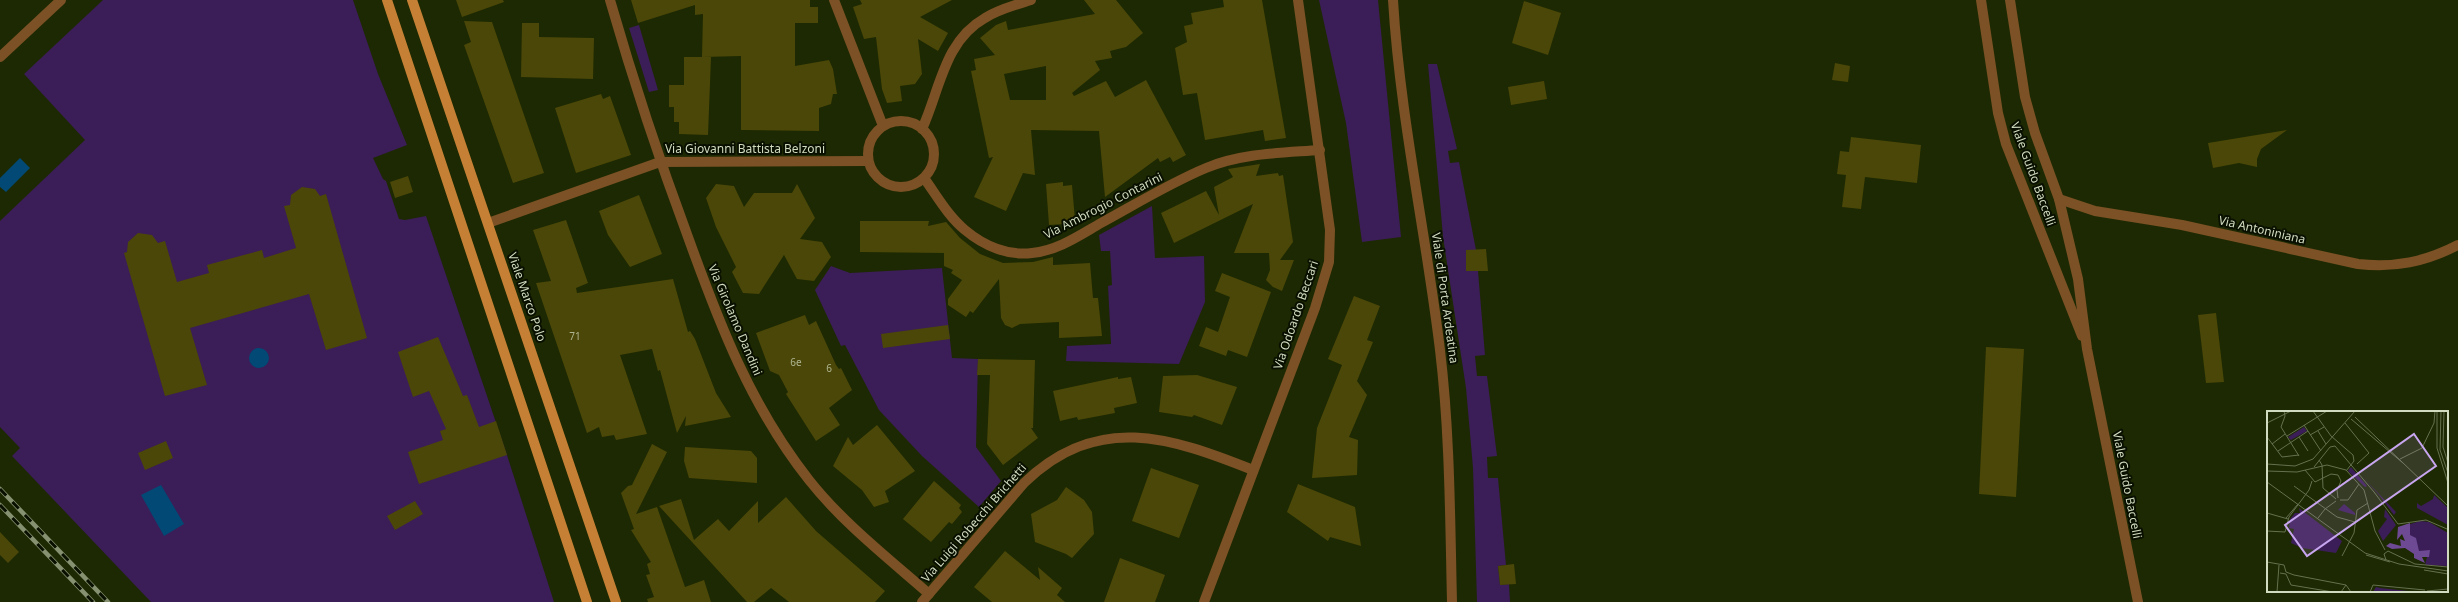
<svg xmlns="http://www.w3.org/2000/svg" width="2458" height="602" font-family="'Noto Sans',sans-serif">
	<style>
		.green { fill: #3b1d57 }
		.water { fill: #024975 }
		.building { fill: #4b4708; fill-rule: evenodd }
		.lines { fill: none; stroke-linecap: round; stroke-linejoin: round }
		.minor { stroke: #7b5125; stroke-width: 10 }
		.major { stroke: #c58035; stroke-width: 10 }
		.rail-casing { stroke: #869171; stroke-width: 4.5 }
		.rail { stroke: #0a1000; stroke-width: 3; stroke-dasharray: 9; stroke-linecap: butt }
		.labels { text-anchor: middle; stroke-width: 4; stroke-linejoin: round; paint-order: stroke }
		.number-label { font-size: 10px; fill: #afb691 }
		.street-label { font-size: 12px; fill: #d0dbbf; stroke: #0a1000 }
		.inset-road { fill: none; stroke: #65704e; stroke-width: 1 }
		.view { fill: #c7a6ef; fill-opacity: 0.15; stroke: #c7a6ef; stroke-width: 2 }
		.inset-edge { fill: none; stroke: #d0dbbf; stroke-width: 2 }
	</style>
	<rect width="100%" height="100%" fill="#1d2902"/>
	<g class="green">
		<polygon points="103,0 353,0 378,74 407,145 373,158 383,179 386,181 399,219 405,220 426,216 507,455 554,602 151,602 12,456 20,448 0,427 0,221 85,140 24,74"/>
		<polygon points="1319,0 1378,0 1401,237 1362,242 1346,123"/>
		<polygon points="639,25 658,90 649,92 629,28"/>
		<polygon points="1428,64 1437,64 1457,149 1448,151 1450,163 1459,162 1476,250 1466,250 1478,271 1485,355 1475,356 1477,376 1487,376 1497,456 1487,457 1488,478 1498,478 1506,565 1498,566 1500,585 1509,584 1510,602 1477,602 1473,468 1466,388 1443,237"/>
		<polygon points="1152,206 1155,258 1204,256 1205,302 1179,364 1066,361 1067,346 1111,344 1108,286 1112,285 1110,251 1101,251 1099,235"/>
		<polygon points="831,266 850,273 942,268 952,358 978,359 976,447 1001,481 979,507 922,456 879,410 845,345 841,346 815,290"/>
	</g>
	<g class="water">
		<polygon points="20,158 30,168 6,192 0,187 0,178"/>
		<circle cx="259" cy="358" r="10"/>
		<polygon points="161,485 184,524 164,536 141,495"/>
	</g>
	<g class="building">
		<polygon points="456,0 503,0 504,2 462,17"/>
		<polygon points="631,0 810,0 810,7 818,7 818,23 795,23 795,66 829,60 833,69 837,94 833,94 831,104 819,108 819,131 741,130 741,56 703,57 711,57 708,135 679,134 679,122 674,122 674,107 669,107 669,85 684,85 684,57 702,57 703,14 695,15 695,5 638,23"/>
		<polygon points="860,0 952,0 920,17 948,33 938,51 918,39 922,74 915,84 900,86 902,101 887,103 882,89 876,37 864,39 853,7 862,4"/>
		<path d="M1084 0H1116L1143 33 1126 47 1110 51 1112 58 1095 61 1100 70 1072 93 1074 96 1106 81 1115 97 1146 80 1186 155 1173 162 1170 157 1160 162 1158 158 1105 197 1099 131 1031 130 1035 175 1023 173 1006 211 974 197 993 157 989 158 971 71 976 70 974 59 995 55 980 38 996 25 1006 21 1008 30 1095 14ZM1046 66V100H1010L1004 74Z"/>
		<polygon points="1223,0 1262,0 1286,138 1265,141 1263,130 1205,140 1197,93 1183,95 1175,48 1187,42 1184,26 1193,24 1191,13 1224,7"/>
		<polygon points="1524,1 1561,13 1548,55 1512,43"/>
		<polygon points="464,21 492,22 544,173 513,183 464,45 471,42"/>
		<polygon points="522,23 539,23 539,37 594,38 593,79 521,77"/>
		<polygon points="1835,63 1850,66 1848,82 1832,80"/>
		<polygon points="1544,81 1547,99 1511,105 1508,87"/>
		<polygon points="601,94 603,99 610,96 631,155 576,173 555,108"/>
		<polygon points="2287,130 2261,149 2257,159 2257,167 2239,163 2213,168 2208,143"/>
		<polygon points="1851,137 1921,145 1917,183 1865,177 1861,209 1842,207 1846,175 1837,174 1840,151 1849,152"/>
		<polygon points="1260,164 1256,176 1278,173 1279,176 1283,175 1293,242 1280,260 1294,260 1282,291 1273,287 1266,280 1270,270 1269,253 1234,253 1253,204 1174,243 1161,213 1206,191 1219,215 1214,187 1233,177 1228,169"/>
		<polygon points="408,176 413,192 395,198 390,182"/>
		<polygon points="1063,182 1063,186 1072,185 1075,220 1065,221 1065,224 1049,225 1046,184"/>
		<polygon points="716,184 734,186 744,207 754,193 792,193 797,184 815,218 800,239 822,242 831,257 814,281 797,279 784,255 759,294 743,293 732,272 736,267 716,227 706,198"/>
		<polygon points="302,187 315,189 320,196 326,194 367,338 326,350 309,294 190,328 207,385 165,396 124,253 127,252 128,242 138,233 152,235 158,243 165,241 177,282 209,273 207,265 262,250 264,258 296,248 284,206 290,205 291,195"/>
		<polygon points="639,195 662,254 630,267 608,235 599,211"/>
		<polygon points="566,220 588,283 576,288 577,293 673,279 688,332 690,331 695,339 716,393 731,417 685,426 686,416 677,433 660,370 658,371 652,349 620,355 647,434 616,440 614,435 602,437 599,427 587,433 536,283 551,281 533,230"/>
		<polygon points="860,221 929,221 928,226 946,222 960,238 980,254 1003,263 1033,262 1053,257 1053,265 1090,263 1093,298 1098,298 1102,336 1059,338 1059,322 1020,324 1012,328 1005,325 1001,318 999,279 973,313 970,311 966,317 948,305 948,299 962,280 951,273 953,270 944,266 944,253 860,252"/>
		<polygon points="1486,249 1488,271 1466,271 1466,250"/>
		<polygon points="1222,273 1271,292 1247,357 1228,350 1226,356 1199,346 1206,327 1218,332 1230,297 1215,291"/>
		<polygon points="1354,296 1380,306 1367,340 1373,342 1357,381 1367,395 1349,437 1358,440 1357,475 1312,478 1317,428 1342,365 1328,359"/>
		<polygon points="2216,313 2224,382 2206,383 2198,315"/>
		<polygon points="805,315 809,325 816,321 836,365 839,369 841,368 852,390 829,408 840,425 816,441 786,394 788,392 779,375 770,371 756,333"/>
		<polygon points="948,325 950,339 883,348 881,334"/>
		<polygon points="438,337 463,396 467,395 479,427 496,421 507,455 419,484 408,452 443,440 440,431 446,429 429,391 413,397 398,352"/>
		<polygon points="1986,347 2024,349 2016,497 1979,494"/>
		<polygon points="978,359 1035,360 1033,428 1031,428 1038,438 1003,465 987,444 990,375 977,375"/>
		<polygon points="1197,375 1237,387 1222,425 1194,415 1192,417 1159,412 1163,376"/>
		<polygon points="1118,377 1118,379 1131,377 1137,403 1114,408 1115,413 1078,420 1077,417 1060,421 1053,391"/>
		<polygon points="877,425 915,471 885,491 889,502 874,507 862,490 833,466 848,437 853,445"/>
		<polygon points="166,441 173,458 145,470 138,453"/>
		<polygon points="652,444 667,452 636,514 657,507 685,587 704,580 711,602 648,602 647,599 654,597 646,575 650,574 647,564 651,562 631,530 634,529 621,493 628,486 632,485"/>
		<polygon points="685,447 751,451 757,458 757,483 689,478 684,461"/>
		<polygon points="1151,468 1199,485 1179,538 1132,521"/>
		<polygon points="934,481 961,505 959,508 962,512 952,524 949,522 931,542 903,519"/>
		<polygon points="1298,484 1355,507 1361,546 1330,537 1328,541 1287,512"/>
		<polygon points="1066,487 1084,500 1092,512 1094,534 1072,558 1066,554 1035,542 1031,514 1057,500"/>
		<polygon points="786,497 816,531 885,591 875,602 789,602 771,588 754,602 747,602 659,506 681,499 694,540 718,519 729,531 758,501 758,523"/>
		<polygon points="415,501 423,514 395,530 387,516"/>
		<polygon points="0,532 19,552 8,563 0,555"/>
		<polygon points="1005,551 1040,580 1038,567 1062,588 1057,595 1065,602 992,602 974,587"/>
		<polygon points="1120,558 1165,575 1155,602 1104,602"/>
		<polygon points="1514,564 1516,584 1500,585 1498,566"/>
	</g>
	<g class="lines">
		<g class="minor">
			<path d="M610 0C633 80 659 159 688 237 719 323 751 407 809 480 843 523 888 558 929 594"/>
			<polyline points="834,0 883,126"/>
			<path d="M1393 0C1400 118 1426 233 1440 350 1450 433 1450 518 1452 602"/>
			<polyline points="1981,0 1998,113 2006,144 2082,336"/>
			<polyline points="2010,0 2025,97 2035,133 2059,199 2078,279 2087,349 2138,602"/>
			<polyline points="0,57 61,0"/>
			<circle cx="901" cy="154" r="33"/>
			<path d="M922 129C940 90 944 41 985 18 999 9 1016 5 1031 0"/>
			<path d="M924 178C937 196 948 216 965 230 984 246 1008 256 1032 253 1057 251 1080 235 1101 223 1136 204 1170 183 1206 168 1242 153 1282 153 1320 150"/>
			<path d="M2059 199 2095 211 2182 225 2358 264C2395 268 2425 262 2458 245"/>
			<polyline points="488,223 660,162 868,161"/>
			<path d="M922 602 1024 483C1097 412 1170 437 1253 470"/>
			<polyline points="1204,602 1315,308 1329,262 1330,230 1298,0"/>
		</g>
		<g class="major">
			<polyline points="387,0 587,602"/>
			<polyline points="412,0 616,602"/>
		</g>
		<g class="rail-casing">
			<g id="rail">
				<polyline points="0,489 108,602"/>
				<polyline points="0,505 93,602"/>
			</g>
		</g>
		<use href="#rail" class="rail"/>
	</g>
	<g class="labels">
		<g class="number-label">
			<text x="575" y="340">71</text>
			<text x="796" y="366">6e</text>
			<text x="829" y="372">6</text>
		</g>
		<g class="street-label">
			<text x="745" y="153">Via Giovanni Battista Belzoni</text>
			<text transform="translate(2033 174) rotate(70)" y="4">Viale Guido Baccelli</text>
			<text transform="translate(1103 206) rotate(-27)" y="4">Via Ambrogio Contarini</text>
			<text transform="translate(2262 230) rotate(13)" y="4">Via Antoniniana</text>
			<text transform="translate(527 297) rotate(71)" y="4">Viale Marco Polo</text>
			<text transform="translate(1445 298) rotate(82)" y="4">Viale di Porta Ardeatina</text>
			<text transform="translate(1296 315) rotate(-71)" y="4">Via Odoardo Beccari</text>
			<text transform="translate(735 320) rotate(67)" y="4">Via Girolamo Dandini</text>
			<text transform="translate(2127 485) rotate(79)" y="4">Viale Guido Baccelli</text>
			<text transform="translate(974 523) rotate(-49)" y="4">Via Luigi Robecchi Brichetti</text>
		</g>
	</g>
	<g transform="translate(2267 411)">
		<rect width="181" height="181" fill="#1d2902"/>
		<path d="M37 16 40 20 24 29 21 26ZM84 56 100 75 98 76 81 60ZM95 65 129 101 127 104 112 84ZM167 84 181 97V114L150 97V92L154 95 166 88ZM77 93 88 102V104L71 99ZM32 97 75 130 69 142 35 137 24 132 27 118 22 117 23 108 28 102H33ZM118 98 129 114 116 130 111 120 120 108 117 106ZM153 110 162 111 181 122 180 155 158 154 160 146 149 141 137 115ZM109 176 113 177 151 181H106Z" fill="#3b1d57"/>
		<path d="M143 112V124L149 127 152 140 163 139 162 146H155L158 152 147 147V143L138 137 125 138 119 135 123 132 134 135 133 128 138 130 135 123 130 129 131 116Z" fill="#6e4994"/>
		<path class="inset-road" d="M17 0 18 5 14 16 32 45M46 0 64 25 86 44 87 50 79 60M170 0V37L181 72M174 0 173 39 181 62M177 0 176 36 181 52M88 6 181 95M84 8 136 52M0 12 24 0M78 12 102 42 90 53M37 14 54 40M51 20 59 33M43 24 57 16M20 25 60 0M0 26 15 46 32 44M32 26 41 40M5 33 18 23M11 40 41 20M133 48 155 37 167 12 168 0M52 49 55 54 56 77 69 88M0 53 28 55 46 48 88 0M47 56 63 36 68 35 107 81 131 113 159 109 180 118M38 59 48 71 64 63 71 64 74 70 70 79 71 87M0 60 30 61 60 54 79 59 97 79 108 120 118 139M0 71 98 142 132 153 181 160M27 75 70 106 88 111M73 89H81L92 73M0 102 21 108M19 107 31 93M51 107 58 98 69 90M0 120 18 121 22 106 42 79 45 70M99 144 123 151M75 145 87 122 90 99 101 92M119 149 117 143 121 140 148 153 181 156M0 151 17 154 19 161 27 164 79 174M157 159 181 163M13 162 19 163 24 174 66 181M160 180 181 178M10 181 12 154M74 181 79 174 84 181M103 181 106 174 158 179"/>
		<path class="view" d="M147 23 169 55 40 145 18 114Z"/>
		<rect width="181" height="181" class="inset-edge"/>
	</g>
</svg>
